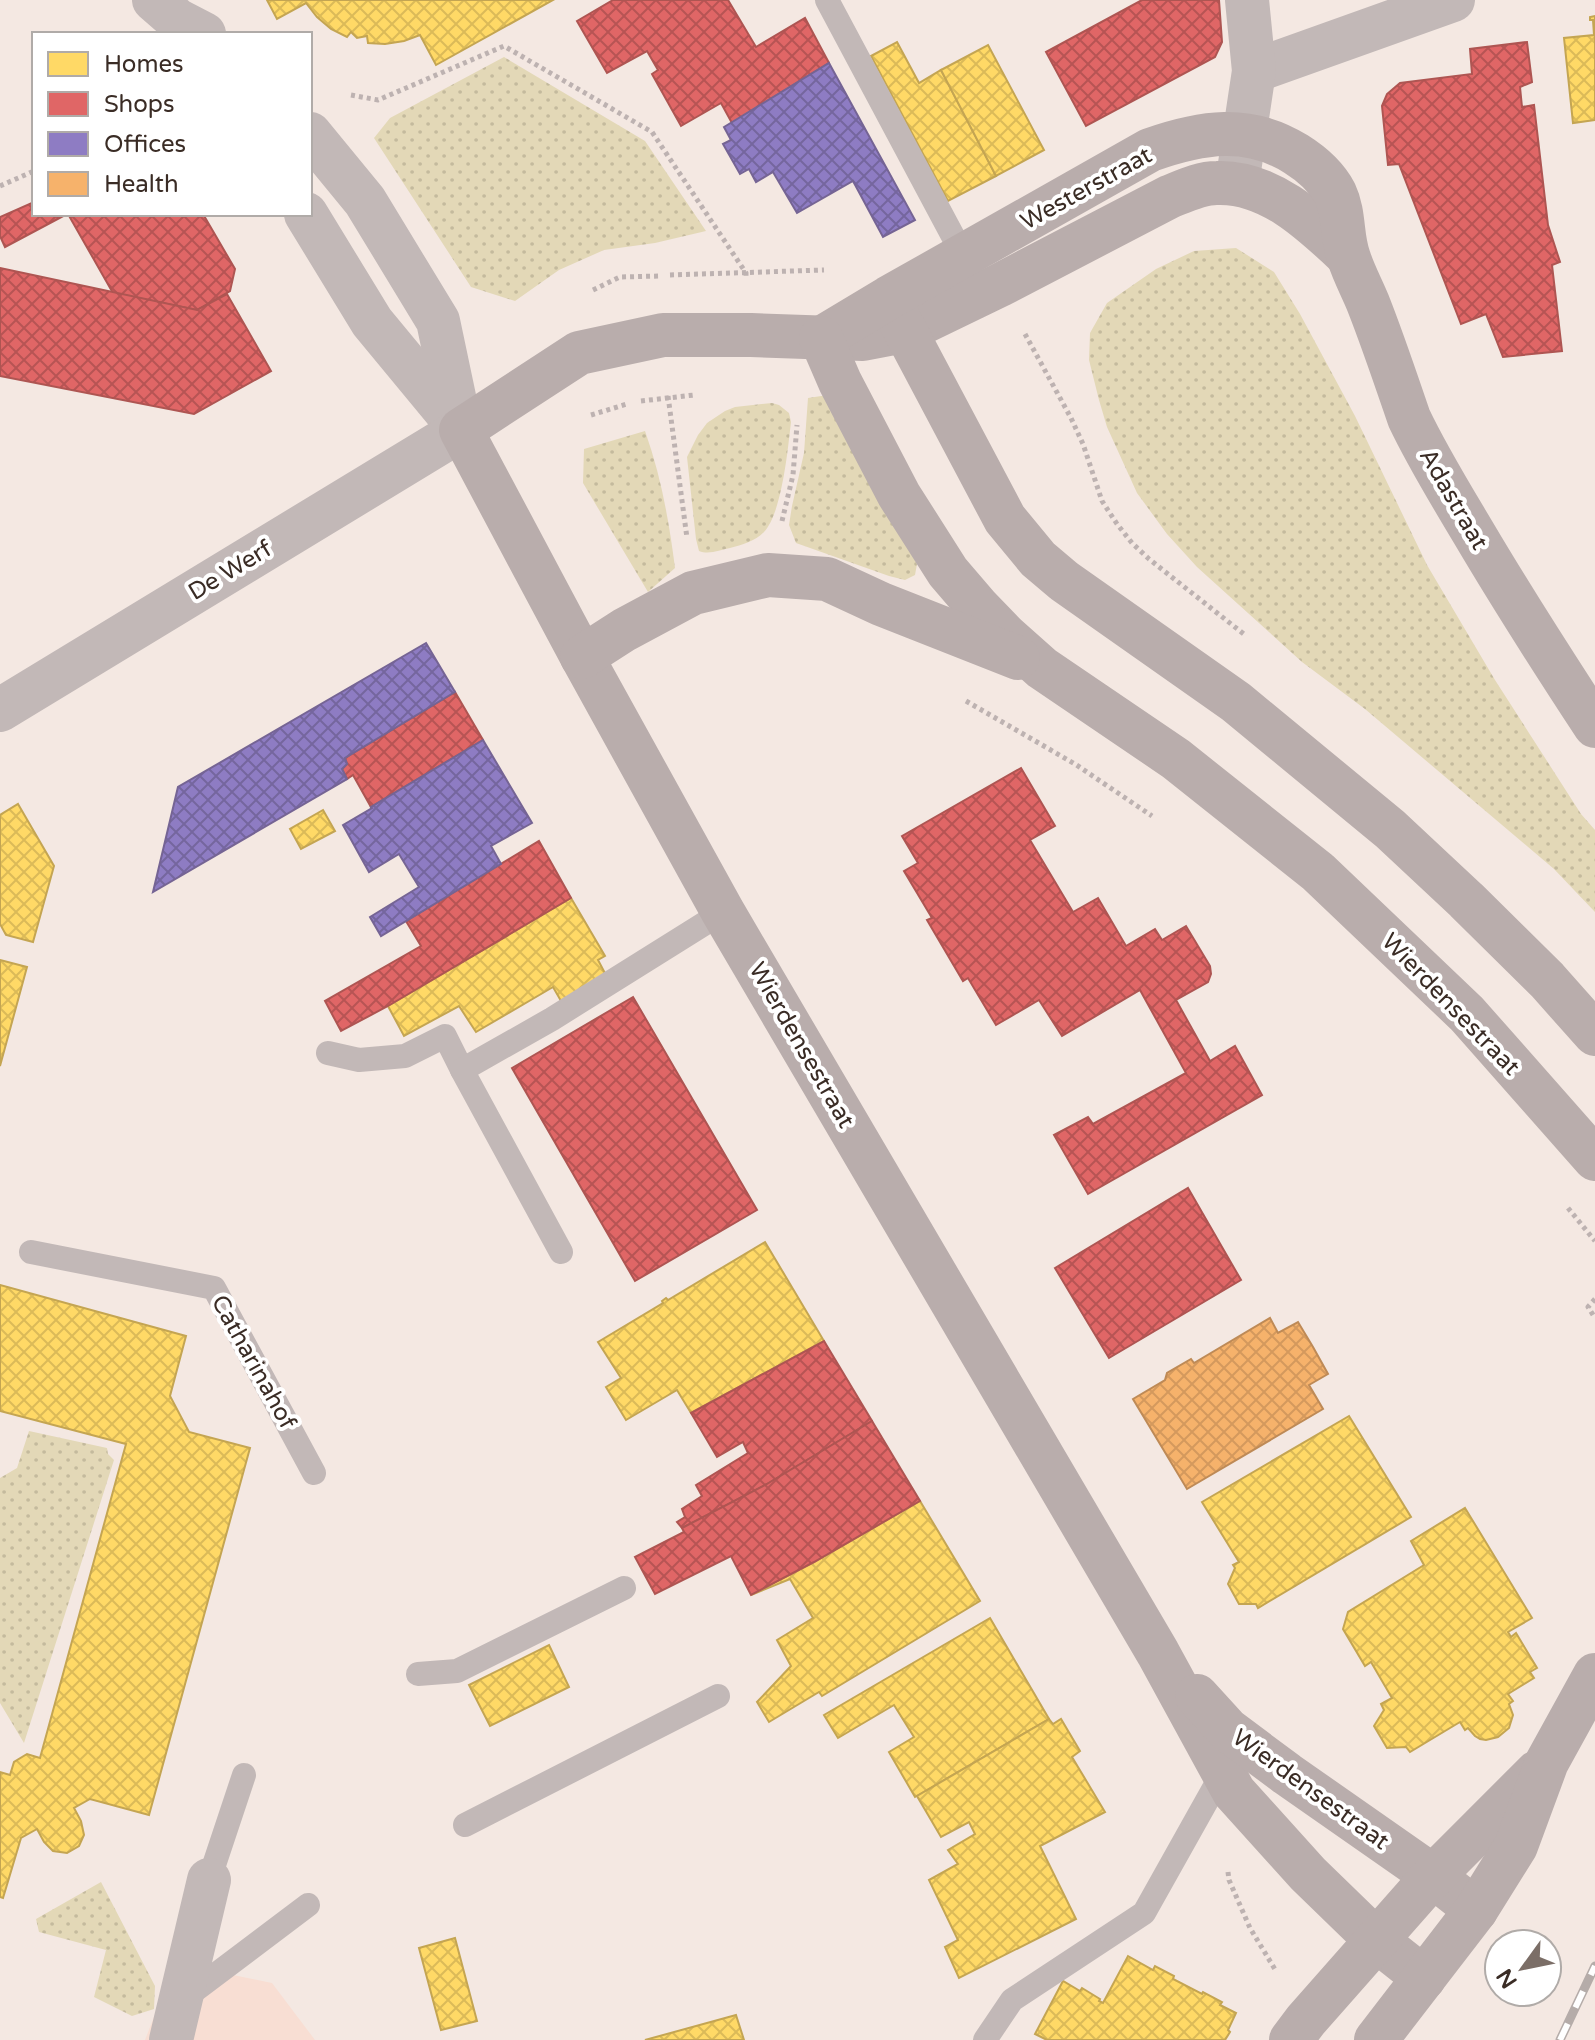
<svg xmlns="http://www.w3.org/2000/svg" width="1595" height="2040" font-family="'Varela Round',sans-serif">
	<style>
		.built { fill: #f8ded3 }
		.grass { fill: url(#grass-dots) }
		.homes { fill: url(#homes-cross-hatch); stroke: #c4a552; stroke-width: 2 }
		.shops { fill: url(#shops-cross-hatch); stroke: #ae5552; stroke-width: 2 }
		.offices { fill: url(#offices-cross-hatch); stroke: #756494; stroke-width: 2 }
		.health { fill: url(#health-cross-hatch); stroke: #be8a56; stroke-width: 2 }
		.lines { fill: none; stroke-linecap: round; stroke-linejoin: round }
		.path { stroke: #bdb2b1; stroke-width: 5; stroke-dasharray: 4 4; stroke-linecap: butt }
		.service { stroke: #c2b8b7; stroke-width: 24 }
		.minor { stroke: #c2b8b7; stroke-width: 44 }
		.secondary { stroke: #b9adac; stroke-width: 44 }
		.rail-casing { stroke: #b5aca9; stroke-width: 9 }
		.rail { stroke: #fff; stroke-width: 6; stroke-dasharray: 18; stroke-linecap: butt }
		.labels { text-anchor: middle; stroke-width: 8; stroke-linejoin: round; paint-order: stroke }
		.street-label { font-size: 24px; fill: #3a2c25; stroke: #fff }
	</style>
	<defs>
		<pattern id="grass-dots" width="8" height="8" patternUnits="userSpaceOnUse" patternTransform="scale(2)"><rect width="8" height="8" fill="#e3d8b7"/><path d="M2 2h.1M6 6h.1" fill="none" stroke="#c4ba9d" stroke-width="1.8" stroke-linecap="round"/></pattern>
		<pattern id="homes-cross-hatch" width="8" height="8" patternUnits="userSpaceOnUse" patternTransform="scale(2)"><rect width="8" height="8" fill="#ffd966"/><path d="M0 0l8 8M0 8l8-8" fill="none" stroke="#dbba58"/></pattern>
		<pattern id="shops-cross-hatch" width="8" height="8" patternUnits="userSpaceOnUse" patternTransform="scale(2)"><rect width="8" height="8" fill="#e06666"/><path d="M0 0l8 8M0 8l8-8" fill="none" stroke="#b75454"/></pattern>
		<pattern id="offices-cross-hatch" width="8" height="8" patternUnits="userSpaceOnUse" patternTransform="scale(2)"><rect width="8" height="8" fill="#8e7cc3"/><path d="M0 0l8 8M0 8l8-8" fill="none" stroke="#75669e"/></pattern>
		<pattern id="health-cross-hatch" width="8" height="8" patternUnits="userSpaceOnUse" patternTransform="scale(2)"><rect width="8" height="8" fill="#f6b26b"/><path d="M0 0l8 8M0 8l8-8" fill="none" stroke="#d4995d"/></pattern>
	</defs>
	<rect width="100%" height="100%" fill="#f4e8e2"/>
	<polygon class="built" points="175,1963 272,1983 315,2040 145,2040"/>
	<g class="grass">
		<polygon points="504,57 645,141 706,231 655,243 604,250 559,270 515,301 471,287 374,138 390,118"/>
		<polygon points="1236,248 1274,272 1300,314 1355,416 1427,565 1495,680 1581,814 1595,830 1595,912 1554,869 1365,709 1302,662 1197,567 1167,534 1137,493 1107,427 1099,400 1089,360 1090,333 1107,303 1156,269 1194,251"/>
		<polygon points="828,395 917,564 915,575 905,580 889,576 796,543 789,525 792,506 804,453 808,398"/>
		<path d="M772 403 779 405 789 413 791 422C788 448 782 513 764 532 755 541 742 545 730 548 720 550 709 555 699 551L696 539 687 457 698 435 707 423 725 411 735 407Z"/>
		<path d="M645 431C661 476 669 521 675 568L648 592 583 483 584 449Z"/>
		<polygon points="29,1431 107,1448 108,1454 114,1460 24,1743 0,1703 0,1478 17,1468"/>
		<polygon points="101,1882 155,1986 154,2009 132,2016 94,1997 106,1950 39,1932 36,1919"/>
	</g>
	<g class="homes">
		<polygon points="267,0 553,0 436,65 420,35 404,41 385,44 368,43 367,36 357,38 351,32 347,37 331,29 317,17 306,3 277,19"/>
		<polygon points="1595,16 1595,120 1573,123 1564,38 1594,35 1593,20 1590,20 1590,17"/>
		<polygon points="897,42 919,83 941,70 996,176 948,201 871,56"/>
		<polygon points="988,45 1044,150 996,176 941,70"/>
		<polygon points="18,804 54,866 33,942 6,935 0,924 0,815"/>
		<polygon points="323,810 335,831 301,849 290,829"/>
		<polygon points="571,898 605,956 598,960 606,975 561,1001 553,987 476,1032 459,1006 404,1036 388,1006"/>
		<polygon points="0,960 27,967 0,1066"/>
		<polygon points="765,1242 824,1341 691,1413 677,1390 626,1420 606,1387 621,1378 598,1342 663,1303 662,1301 666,1298 668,1300"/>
		<polygon points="0,1285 186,1336 170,1396 189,1432 250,1448 149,1815 90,1799 74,1808 81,1821 84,1835 79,1846 67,1853 53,1851 44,1842 37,1829 21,1838 3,1898 0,1897 0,1772 10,1775 14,1762 27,1754 40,1758 126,1444 0,1411"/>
		<polygon points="1349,1416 1411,1517 1258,1608 1256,1604 1239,1604 1228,1584 1235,1568 1233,1565 1239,1562 1202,1502"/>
		<polygon points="920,1501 980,1601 822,1696 819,1692 769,1722 757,1702 791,1666 777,1640 813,1618 790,1579 751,1595 814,1562"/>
		<polygon points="1465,1508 1532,1618 1508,1632 1511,1637 1516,1633 1537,1668 1530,1672 1534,1678 1508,1694 1513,1701 1509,1704 1513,1715 1509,1728 1498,1737 1486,1740 1480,1739 1475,1736 1468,1728 1465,1730 1460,1722 1410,1752 1406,1747 1387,1748 1374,1726 1384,1710 1381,1704 1392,1698 1371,1662 1365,1666 1343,1629 1348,1612 1424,1565 1411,1541"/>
		<polygon points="990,1618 1049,1719 915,1797 889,1752 914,1737 894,1705 838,1738 824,1715"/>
		<polygon points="549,1645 569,1687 490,1726 469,1685"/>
		<polygon points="1049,1719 1053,1724 1061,1719 1080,1751 1072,1757 1105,1812 1040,1846 1076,1919 959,1978 945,1947 958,1940 929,1880 958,1864 948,1850 975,1834 969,1822 941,1837 917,1796"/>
		<polygon points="455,1938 477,2021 441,2030 419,1948"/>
		<polygon points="1128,1956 1153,1970 1155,1966 1174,1976 1173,1979 1202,1994 1203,1992 1222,2002 1220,2005 1236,2013 1228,2030 1230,2032 1225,2040 1047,2040 1035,2034 1063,1981 1080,1991 1082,1988 1100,1999 1099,2001 1103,2003"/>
		<polygon points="736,2015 744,2040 645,2040"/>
	</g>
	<g class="shops">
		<polygon points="613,0 728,0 756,47 805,18 829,63 732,123 721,103 681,126 652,74 658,70 647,51 607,73 577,21"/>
		<polygon points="1142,0 1219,0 1222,42 1215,57 1086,126 1046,52"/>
		<polygon points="1527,42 1532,82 1520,87 1522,107 1534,105 1548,225 1560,262 1552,265 1562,351 1503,357 1486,314 1461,324 1399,164 1388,165 1382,106 1387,94 1400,83 1472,74 1470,49"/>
		<polygon points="34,202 34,214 67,214 5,247 0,236 0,217"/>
		<polygon points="68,214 203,214 235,269 230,291 197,310 113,293"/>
		<polygon points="0,268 197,310 227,294 271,371 194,414 0,376"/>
		<polygon points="455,692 483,740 371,807 353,775 347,779 342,769 347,764 345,758"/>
		<polygon points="1021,768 1055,826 1030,840 1073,912 1098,898 1126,946 1155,929 1162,940 1186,926 1210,966 1211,974 1208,982 1176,1000 1210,1061 1235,1046 1262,1095 1088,1194 1054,1135 1088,1117 1093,1124 1186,1073 1140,990 1062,1036 1039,1000 996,1025 968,978 963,981 927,920 932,918 904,871 918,863 902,836"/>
		<polygon points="539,841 571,898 388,1006 341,1031 325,1001 421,946 406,921"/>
		<polygon points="633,997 757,1210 635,1281 512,1068"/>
		<polygon points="1188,1188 1241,1280 1109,1358 1055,1268"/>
		<polygon points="824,1341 872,1421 767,1484 682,1528 677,1522 685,1517 682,1509 702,1496 696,1485 748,1453 743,1442 717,1457 691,1413"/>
		<polygon points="872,1421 920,1501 814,1562 751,1595 731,1556 655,1594 635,1557 684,1532 682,1528 767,1484"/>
	</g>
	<g class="offices">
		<polygon points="829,63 915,220 883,237 853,181 797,213 773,172 756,182 749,169 740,174 723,144 731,140 724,127"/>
		<polygon points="426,643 455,692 345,758 347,764 342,769 347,779 153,892 178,787"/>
		<polygon points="483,740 532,823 491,846 501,864 381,936 370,917 419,887 399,854 369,872 343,825 372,808 371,807"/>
	</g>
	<polygon class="health" points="1270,1318 1278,1333 1298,1322 1313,1347 1328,1374 1309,1385 1323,1409 1187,1489 1133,1399 1165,1380 1167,1373 1191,1359 1194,1363"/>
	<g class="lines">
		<g class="path">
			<polyline points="351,95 378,100 504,46 652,132 746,273 746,278"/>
			<polyline points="0,186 34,171"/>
			<polyline points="670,275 824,270"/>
			<polyline points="593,290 620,277 660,276"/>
			<polyline points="1025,334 1071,418 1083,444 1102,501 1117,524 1132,543 1149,559 1245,635"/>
			<polyline points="668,396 687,538"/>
			<polyline points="641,401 694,395"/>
			<polyline points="591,415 627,404"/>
			<polyline points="782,521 793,475 797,425"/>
			<polyline points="966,701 1075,764 1152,816"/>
			<polyline points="1568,1208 1595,1241"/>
			<polyline points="1595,1299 1588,1307 1595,1318"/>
			<polyline points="1228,1872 1229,1880 1250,1928 1276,1971"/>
		</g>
		<g class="service">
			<polyline points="827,0 963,255"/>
			<polyline points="328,1053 359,1060 405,1056 445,1036 462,1070"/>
			<polyline points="31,1252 214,1288 314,1473"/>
			<polyline points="561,1252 462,1070 552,1019 723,912"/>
			<polyline points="418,1674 457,1671 624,1588"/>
			<polyline points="465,1825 718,1696"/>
			<polyline points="209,1880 244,1775"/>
			<polyline points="182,2000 308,1905"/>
			<polyline points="985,2040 1012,2000 1144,1913 1223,1772"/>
		</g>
		<g class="minor">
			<polyline points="154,0 177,20 204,34"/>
			<polyline points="1254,71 1453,0"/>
			<polyline points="310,134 365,201 438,321 461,430"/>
			<polyline points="1237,184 1254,71 1247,0"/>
			<polyline points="306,214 372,322 458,426"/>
			<polyline points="0,710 461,430"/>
			<polyline points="171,2040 209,1880"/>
		</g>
		<g class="secondary">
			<path d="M1347 255C1312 222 1269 181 1217 183 1200 183 1184 191 1169 197L1000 285 905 331 863 339 751 335H663L579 353 461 430 582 657 723 912 1158 1653 1234 1792 1308 1874 1376 1940 1424 1978"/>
			<polyline points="891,304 1005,519 1038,559 1064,581 1236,702 1390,829 1466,900 1547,980 1595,1034"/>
			<path d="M823 337 888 298 1150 150C1201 132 1248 124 1296 154 1312 164 1326 176 1335 193 1345 214 1341 237 1349 258 1354 274 1362 288 1368 303 1383 341 1396 380 1409 418 1428 458 1451 495 1473 532 1512 598 1553 662 1595 726"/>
			<polyline points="821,338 840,382 899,495 948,572 978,607 1006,636 1042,668 1176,759 1318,872 1467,1014 1595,1159"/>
			<polyline points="582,657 624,630 693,593 768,575 827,579 881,604 1018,658"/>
			<polyline points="1197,1696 1228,1730 1287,1774 1433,1876 1476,1910"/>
			<polyline points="1291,2040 1306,2020 1433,1876 1537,1772"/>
			<polyline points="1376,2040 1476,1910 1516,1846 1547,1762 1595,1675"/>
		</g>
		<g class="rail-casing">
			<polyline id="rail" points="1560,2040 1595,1966"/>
		</g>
		<use href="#rail" class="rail"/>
	</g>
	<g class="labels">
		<g class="street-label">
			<text transform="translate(1086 188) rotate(-29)" y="8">Westerstraat</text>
			<text transform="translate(1454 499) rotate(60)" y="8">Adastraat</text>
			<text transform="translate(230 570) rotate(-31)" y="8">De Werf</text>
			<text transform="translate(1451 1004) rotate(46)" y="8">Wierdensestraat</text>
			<text transform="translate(802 1045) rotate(60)" y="8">Wierdensestraat</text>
			<text transform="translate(254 1362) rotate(61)" y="8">Catharinahof</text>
			<text transform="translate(1311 1789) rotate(36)" y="8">Wierdensestraat</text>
		</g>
	</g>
	<rect x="32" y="32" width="280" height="184" fill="#ffffff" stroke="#b0aba8" stroke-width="2"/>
	<rect x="48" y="52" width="40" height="24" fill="#ffd966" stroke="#b0aba8" stroke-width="2"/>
	<text x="104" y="72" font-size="24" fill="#3a2c25">Homes</text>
	<rect x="48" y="92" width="40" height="24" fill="#e06666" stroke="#b0aba8" stroke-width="2"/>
	<text x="104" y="112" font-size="24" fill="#3a2c25">Shops</text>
	<rect x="48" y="132" width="40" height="24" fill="#8e7cc3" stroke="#b0aba8" stroke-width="2"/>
	<text x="104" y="152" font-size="24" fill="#3a2c25">Offices</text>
	<rect x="48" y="172" width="40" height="24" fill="#f6b26b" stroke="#b0aba8" stroke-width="2"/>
	<text x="104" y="192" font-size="24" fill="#3a2c25">Health</text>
	<g transform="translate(1523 1968) rotate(237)"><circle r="38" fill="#ffffff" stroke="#b0aba8" stroke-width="2"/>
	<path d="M0-6L14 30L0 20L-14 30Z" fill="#7b6e67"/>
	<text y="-12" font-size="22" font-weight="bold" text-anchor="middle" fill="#3a2c25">N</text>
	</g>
</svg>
